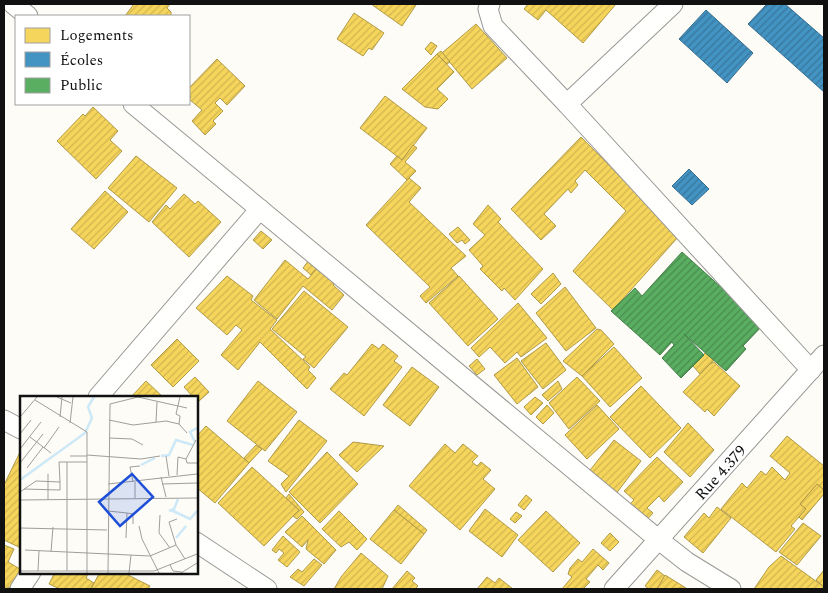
<svg xmlns="http://www.w3.org/2000/svg" width="828" height="593" font-family="Spectral,serif">
	<style>
		.homes { fill: url(#homes-hatch); stroke: #b19a46 }
		.schools { fill: url(#schools-hatch); stroke: #346c8e }
		.public { fill: url(#public-hatch); stroke: #447f49 }
		.lines { fill: none; stroke-linecap: round; stroke-linejoin: round }
		.street-casing { stroke: #979795; stroke-width: 21 }
		.street { stroke: #fffffe; stroke-width: 19 }
		.labels { text-anchor: middle; stroke-width: 5; stroke-linejoin: round; paint-order: stroke }
		.street-label { font-size: 16px; fill: #111; stroke: #fff }
		.inset-river { fill: none; stroke: #cde8f7; stroke-width: 2.5 }
		.inset-road { fill: none; stroke: #9f9e9b; stroke-width: 1 }
		.view { fill: #1d4ed8; fill-opacity: 0.15; stroke: #1d4ed8; stroke-width: 2.5 }
		.inset-edge { fill: none; stroke: #111; stroke-width: 2.5 }
	</style>
	<defs>
		<pattern id="homes-hatch" width="6" height="6" patternUnits="userSpaceOnUse" patternTransform="scale(1.25)"><rect width="6" height="6" fill="#f6d55c"/><path d="M-1 1l2-2M0 6l6-6M5 7l2-2" fill="none" stroke="#d2b64f"/></pattern>
		<pattern id="schools-hatch" width="6" height="6" patternUnits="userSpaceOnUse" patternTransform="scale(1.25)"><rect width="6" height="6" fill="#4393c3"/><path d="M-1 1l2-2M0 6l6-6M5 7l2-2" fill="none" stroke="#37779d"/></pattern>
		<pattern id="public-hatch" width="6" height="6" patternUnits="userSpaceOnUse" patternTransform="scale(1.25)"><rect width="6" height="6" fill="#5aae61"/><path d="M-1 1l2-2M0 6l6-6M5 7l2-2" fill="none" stroke="#498c4f"/></pattern>
	</defs>
	<rect width="100%" height="100%" fill="#fdfcf7"/>
	<g class="homes">
		<polygon points="134,4 170,4 167,8 171,12 171,16 125,16"/>
		<polygon points="371,4 415,4 416,5 402,26"/>
		<polygon points="528,4 616,4 583,43 546,10 538,20 524,9"/>
		<polygon points="354,13 384,33 372,50 369,48 363,56 337,39"/>
		<polygon points="476,24 507,58 472,89 442,53"/>
		<polygon points="431,42 437,46 431,55 425,49"/>
		<polygon points="441,51 450,62 447,64 437,54"/>
		<polygon points="437,54 454,72 437,89 448,99 438,109 425,107 402,89"/>
		<polygon points="217,59 245,86 227,105 220,98 215,103 223,111 213,121 216,124 205,135 192,121 202,110 189,99 191,97 189,94 189,88"/>
		<polygon points="385,96 427,128 402,160 360,128"/>
		<polygon points="93,107 118,131 110,140 122,151 96,179 57,141 83,114 85,116"/>
		<polygon points="581,137 679,236 613,310 573,271 626,211 585,170 575,181 578,185 571,193 568,189 544,214 556,226 541,240 511,209"/>
		<polygon points="413,145 417,148 405,162 416,171 407,180 390,164 397,156 402,160"/>
		<polygon points="136,156 177,188 149,222 108,188"/>
		<polygon points="409,178 421,188 409,202 466,256 451,268 458,276 426,303 420,296 430,287 366,225"/>
		<polygon points="105,191 128,212 94,249 71,229"/>
		<polygon points="184,194 195,204 198,201 221,222 189,257 152,222 166,205 170,209"/>
		<polygon points="488,205 501,219 498,222 543,269 515,300 504,288 502,291 480,269 483,266 469,250 485,235 473,224"/>
		<polygon points="458,227 470,240 465,244 462,240 457,243 449,234"/>
		<polygon points="261,231 272,240 263,249 253,240"/>
		<polygon points="285,260 308,279 318,267 336,281 333,285 344,295 332,310 303,286 277,319 254,300"/>
		<polygon points="309,260 317,268 311,275 303,268"/>
		<polygon points="553,273 561,284 541,304 531,294"/>
		<polygon points="227,276 253,296 251,300 277,320 270,329 310,367 308,370 316,378 307,389 260,342 238,370 221,355 242,330 236,325 227,335 196,308"/>
		<polygon points="459,276 498,319 468,346 429,303"/>
		<polygon points="565,287 596,328 566,351 536,313"/>
		<polygon points="304,291 348,327 314,368 303,359 306,357 272,329"/>
		<polygon points="518,303 547,338 521,357 517,352 505,363 490,347 479,357 471,348"/>
		<polygon points="597,329 601,330 614,344 582,376 563,361"/>
		<polygon points="177,339 199,361 173,387 151,365"/>
		<polygon points="546,343 566,370 543,389 521,361"/>
		<polygon points="372,344 379,349 383,344 398,356 394,361 402,367 364,416 330,389 344,373 347,375"/>
		<polygon points="614,347 642,378 610,407 582,376"/>
		<polygon points="705,353 714,360 700,374 693,366"/>
		<polygon points="517,358 538,387 517,404 494,375"/>
		<polygon points="477,359 485,369 477,375 469,366"/>
		<polygon points="714,362 740,386 714,416 707,409 705,412 683,392 710,364"/>
		<polygon points="412,367 439,387 410,426 383,405"/>
		<polygon points="195,377 209,392 198,402 196,397 193,397 184,387"/>
		<polygon points="577,377 600,401 569,429 549,403"/>
		<polygon points="146,381 163,397 131,397"/>
		<polygon points="258,381 297,412 265,451 227,421"/>
		<polygon points="558,381 562,389 548,401 542,395"/>
		<polygon points="641,386 681,428 650,458 610,417"/>
		<polygon points="535,397 543,403 531,415 524,407"/>
		<polygon points="547,405 554,413 543,424 536,417"/>
		<polygon points="597,405 619,429 587,459 565,435"/>
		<polygon points="299,420 327,441 286,492 281,484 289,476 268,461"/>
		<polygon points="688,423 714,450 690,477 664,452"/>
		<polygon points="206,426 249,463 215,503 196,487 196,437"/>
		<polygon points="787,436 824,466 824,490 817,484 800,504 806,509 791,526 795,529 776,552 721,509 742,483 747,488 761,471 766,475 772,467 785,480 790,473 770,456"/>
		<polygon points="614,440 641,461 615,495 587,474"/>
		<polygon points="353,442 384,446 357,472 339,455"/>
		<polygon points="445,444 455,453 463,444 478,456 472,462 477,466 481,462 491,470 483,479 495,489 460,530 409,486"/>
		<polygon points="256,445 262,449 249,463 244,458"/>
		<polygon points="21,450 21,548 4,540 4,485"/>
		<polygon points="327,452 358,484 320,523 289,492"/>
		<polygon points="657,457 683,482 664,502 659,496 647,508 653,513 643,524 626,508 634,500 624,491"/>
		<polygon points="252,467 299,510 264,546 218,503"/>
		<polygon points="817,484 824,490 824,494 802,520 799,517 806,509 800,504"/>
		<polygon points="289,494 304,512 297,519 293,516 299,510 286,498"/>
		<polygon points="526,495 532,500 524,510 518,505"/>
		<polygon points="398,505 427,530 424,534 394,510"/>
		<polygon points="717,507 731,518 703,553 684,537 704,513 709,518"/>
		<polygon points="485,509 518,535 502,557 469,531"/>
		<polygon points="394,510 424,534 401,564 370,539"/>
		<polygon points="339,511 367,539 357,550 349,542 341,547 322,529"/>
		<polygon points="546,511 580,543 553,572 518,540"/>
		<polygon points="516,512 522,516 515,523 510,519"/>
		<polygon points="302,516 336,550 324,564 306,549 308,540 302,547 285,532"/>
		<polygon points="803,523 821,536 797,565 779,552"/>
		<polygon points="610,533 619,542 610,551 601,543"/>
		<polygon points="283,536 300,552 287,567 278,560 284,553 279,549 276,553 272,550"/>
		<polygon points="4,545 14,549 8,562 20,569 11,588 8,587 7,589 4,589"/>
		<polygon points="593,549 609,563 603,570 598,565 586,579 590,582 583,589 562,589 572,577 568,574 570,568 578,559 582,562"/>
		<polygon points="361,553 388,576 382,589 334,589 341,577"/>
		<polygon points="781,556 824,587 824,589 754,589 769,567"/>
		<polygon points="314,559 322,565 304,586 290,577 298,569 302,572"/>
		<polygon points="657,570 665,576 657,589 649,589 645,586"/>
		<polygon points="824,570 824,587 816,580"/>
		<polygon points="407,571 415,578 412,581 418,586 415,589 392,589"/>
		<polygon points="55,572 89,572 86,578 94,583 90,589 60,589 49,584"/>
		<polygon points="100,572 130,572 128,575 150,586 148,589 91,589"/>
		<polygon points="665,575 686,588 657,589"/>
		<polygon points="487,577 495,583 499,578 513,589 477,589"/>
	</g>
	<g class="schools">
		<polygon points="767,4 785,4 824,38 824,92 748,24"/>
		<polygon points="706,10 753,53 727,83 679,39"/>
		<polygon points="689,169 709,189 692,205 672,186"/>
	</g>
	<polygon class="public" points="682,252 763,325 743,346 746,349 726,371 684,334 704,355 681,378 662,358 674,345 672,342 660,355 611,311 635,288 642,296"/>
	<g class="lines">
		<g class="street-casing">
			<g id="street">
				<polyline points="13,4 28,16"/>
				<polyline points="490,4 488,9 493,26 567,104"/>
				<polyline points="673,4 567,104 811,370"/>
				<polyline points="133,104 659,540 687,562 731,589"/>
				<polyline points="98,397 260,209"/>
				<polyline points="4,420 21,429"/>
				<polyline points="196,542 267,589"/>
				<polyline points="20,589 31,572"/>
				<polyline points="614,589 824,355"/>
			</g>
		</g>
		<use href="#street" class="street"/>
	</g>
	<g class="labels">
		<g class="street-label">
			<text transform="translate(720 472) rotate(-48)" y="6">Rue 4.379</text>
		</g>
	</g>
	<g transform="translate(20 396)">
		<rect width="178" height="178" fill="#fdfcf7"/>
		<path class="inset-river" d="M175 46 170 36 177 32M141 60 149 59 156 44 173 49M121 69 135 62M0 84 65 37 72 22 68 11 74 1M151 114 170 123 177 115M149 115 154 113 158 103M156 142 166 130"/>
		<path class="inset-road" d="M37 1 51 7M15 4 67 36V177M0 21 17 1M40 21 42 1M89 24 113 29 146 25 159 28 167 37M136 26 137 6M50 27 53 1M159 28 160 20 156 18 160 1M0 38 11 24M10 41 31 57M89 42 112 43 123 49M24 52 39 31M0 53 21 26M67 59 121 63 140 60M50 60H67M146 60 149 80M166 63 176 44M47 66V175M0 67 23 38M7 72 23 51M28 78V104M157 79 158 61 166 63 167 67H177M141 81 146 101M113 86 110 71 120 70M115 86V102M88 88 177 78M142 88 177 87M4 93 40 94V86M0 96 16 85 40 86 39 66H67M0 104 177 102M88 115 107 117 106 142M107 117 113 118V128M140 119 139 137 150 152M119 130 122 143 139 177M0 132 87 134M156 149 149 126 157 123M5 154 130 160 156 149 165 163M31 156 33 131M150 169 153 175 162 176M0 175H134L177 158M18 175 19 155M88 177 90 8 118 1 167 12M109 177 111 159M161 177 177 167"/>
		<path class="view" d="M112 78 133 101 100 130 79 106Z"/>
		<rect width="178" height="178" class="inset-edge"/>
	</g>
	<rect width="828" height="593" fill="none" stroke="#111111" stroke-width="10"/>
	<rect x="15" y="15" width="175" height="90" fill="#ffffff" stroke="#a0a0a0"/>
	<rect x="25" y="28" width="25" height="15" fill="#f6d55c" stroke="#a0a0a0"/>
	<text x="60" y="40" font-size="15" fill="#111111">Logements</text>
	<rect x="25" y="52" width="25" height="15" fill="#4393c3" stroke="#a0a0a0"/>
	<text x="60" y="65" font-size="15" fill="#111111">Écoles</text>
	<rect x="25" y="78" width="25" height="15" fill="#5aae61" stroke="#a0a0a0"/>
	<text x="60" y="90" font-size="15" fill="#111111">Public</text>
</svg>
